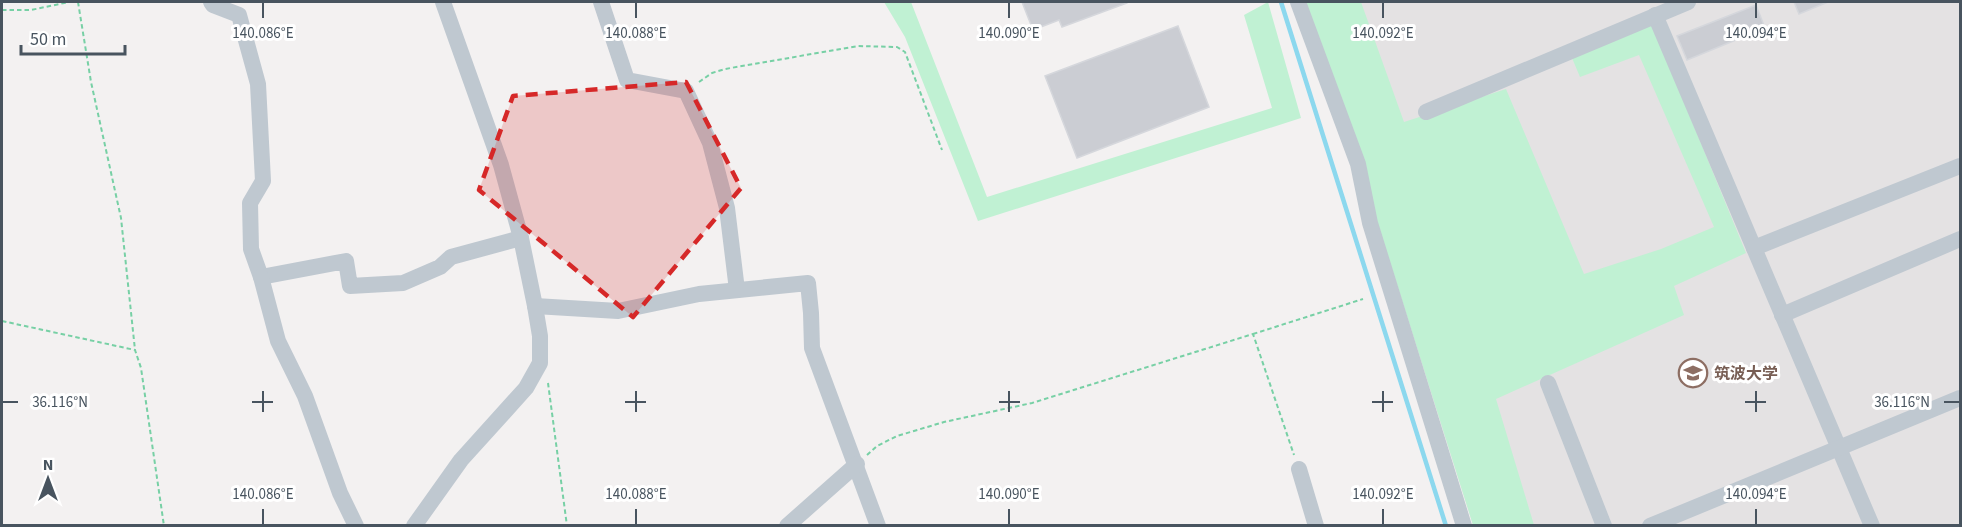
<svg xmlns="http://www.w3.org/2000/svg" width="1962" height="527" font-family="'Source Sans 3','Noto Sans JP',sans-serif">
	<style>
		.education { fill: #e4e2e3 }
		.green { fill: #c0f1d3 }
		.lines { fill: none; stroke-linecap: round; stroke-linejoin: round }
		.stream { stroke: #8cd8ee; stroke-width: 4.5 }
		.building { fill: #cbcdd3; stroke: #d5d7dc; stroke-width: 1.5 }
		.path { stroke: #77d0a5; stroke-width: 2; stroke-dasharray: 4.5 3; stroke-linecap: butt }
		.minor { stroke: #bfc8d0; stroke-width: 16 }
		.marked { fill: #d62828; fill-opacity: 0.2; stroke: #d62828; stroke-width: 4.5; stroke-dasharray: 12 8; stroke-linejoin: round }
		.ticks { fill: none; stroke: #48545f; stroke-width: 2 }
		.labels { text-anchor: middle; stroke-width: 6; stroke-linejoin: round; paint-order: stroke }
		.education-label { font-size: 16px; font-weight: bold; fill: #785e54; stroke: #fff; text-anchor: start }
		.ticks-label { font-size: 15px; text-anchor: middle; fill: #48545f; stroke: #fff; stroke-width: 6; stroke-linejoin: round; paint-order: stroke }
	</style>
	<rect width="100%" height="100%" fill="#f3f1f1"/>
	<polygon class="education" points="1306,2 1960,2 1960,525 1473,525 1377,221"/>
	<g class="green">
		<polygon points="884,2 911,2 987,197 1272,108 1244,15 1268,2 1301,118 978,221 905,37"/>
		<polygon points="1306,2 1361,2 1404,122 1506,89 1584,274 1661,249 1714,227 1639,55 1580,77 1572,58 1652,24 1746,253 1674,286 1684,315 1496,399 1534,525 1473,525 1377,221"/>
	</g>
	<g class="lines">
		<polyline class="stream" points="1281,2 1446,526"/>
	</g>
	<g class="building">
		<polygon points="1022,2 1127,2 1127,3 1062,27 1059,20 1033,30"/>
		<polygon points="1794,2 1828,2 1799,14"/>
		<polygon points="1756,5 1765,28 1687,60 1677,36"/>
		<polygon points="1178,26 1209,107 1077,158 1045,76"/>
	</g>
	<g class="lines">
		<g class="path">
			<polyline points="78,2 91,82 121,218 135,350"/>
			<polyline points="2,10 31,10 69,2"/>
			<polyline points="699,82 712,73 725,69 858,46 897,47 905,52 942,150"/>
			<polyline points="2,321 135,350 141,368 164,526"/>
			<polyline points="1253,334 1363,299"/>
			<polyline points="548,383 567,526"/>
			<polyline points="867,455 877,446 897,436 944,422 1032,403 1253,334 1294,455"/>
		</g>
		<g class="minor">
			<polyline points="211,2 213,5 239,15 258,84 263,181 250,203 251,249 261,277 346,261 350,286 403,283 440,267 451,257 521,238"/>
			<polyline points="601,2 627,80 686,91 710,143 727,208 737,290"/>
			<polyline points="1298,2 1358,164 1370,223 1464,526"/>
			<polyline points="1655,15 1872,526"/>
			<polyline points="1426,112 1688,2"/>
			<polyline points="1754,248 1960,166"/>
			<polyline points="261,277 278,341 305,396 340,493 356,526"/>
			<polyline points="535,306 618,311 699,294 808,283 811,313 812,348 878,526"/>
			<polyline points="1782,315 1960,239"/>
			<polyline points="1548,383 1604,526"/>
			<polyline points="1299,469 1316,526"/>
			<polyline points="414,526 461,460 526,388 540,363 540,336 535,306 521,238 501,165 443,2"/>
			<polyline points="787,526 857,464"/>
			<polyline points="1650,526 1960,398"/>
		</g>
	</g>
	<path class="marked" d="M686 82 741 188 633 317 479 190 513 96Z"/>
	<path class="ticks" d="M263 3V18M636 3V18M1009 3V18M1383 3V18M1756 3V18M263 391V412M636 391V412M1009 391V412M1383 391V412M1756 391V412M3 402H18M252 402H273M625 402H646M999 402H1020M1372 402H1393M1745 402H1766M1944 402H1959M263 509V524M636 509V524M1009 509V524M1383 509V524M1756 509V524"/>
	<defs>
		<g id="university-ring" transform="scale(1.5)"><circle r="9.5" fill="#fff" stroke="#8d6e63" stroke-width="1.5"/><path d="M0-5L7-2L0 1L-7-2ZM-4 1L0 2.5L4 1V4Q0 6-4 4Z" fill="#8d6e63"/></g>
	</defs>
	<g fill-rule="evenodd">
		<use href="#university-ring" x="1693" y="373"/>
	</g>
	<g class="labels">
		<g class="education-label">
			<text x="1714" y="379">筑波大学</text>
		</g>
	</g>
	<g class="ticks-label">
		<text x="263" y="38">140.086°E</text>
		<text x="636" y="38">140.088°E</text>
		<text x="1009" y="38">140.090°E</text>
		<text x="1383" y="38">140.092°E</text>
		<text x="1756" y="38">140.094°E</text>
		<text x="60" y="407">36.116°N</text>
		<text x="1902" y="407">36.116°N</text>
		<text x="263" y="499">140.086°E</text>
		<text x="636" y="499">140.088°E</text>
		<text x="1009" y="499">140.090°E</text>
		<text x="1383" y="499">140.092°E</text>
		<text x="1756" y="499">140.094°E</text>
	</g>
	<rect width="1962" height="527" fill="none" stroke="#48545f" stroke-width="6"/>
	<g transform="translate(48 479)" stroke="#ffffff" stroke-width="4.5" paint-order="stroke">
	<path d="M0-4.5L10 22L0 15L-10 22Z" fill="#48545f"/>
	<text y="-9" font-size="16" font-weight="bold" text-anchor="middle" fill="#48545f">N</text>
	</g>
	<path d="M21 45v9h104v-9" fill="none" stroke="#48545f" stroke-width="3"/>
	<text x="30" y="45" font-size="18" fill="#48545f" stroke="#ffffff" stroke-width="4.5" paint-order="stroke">50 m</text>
</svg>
